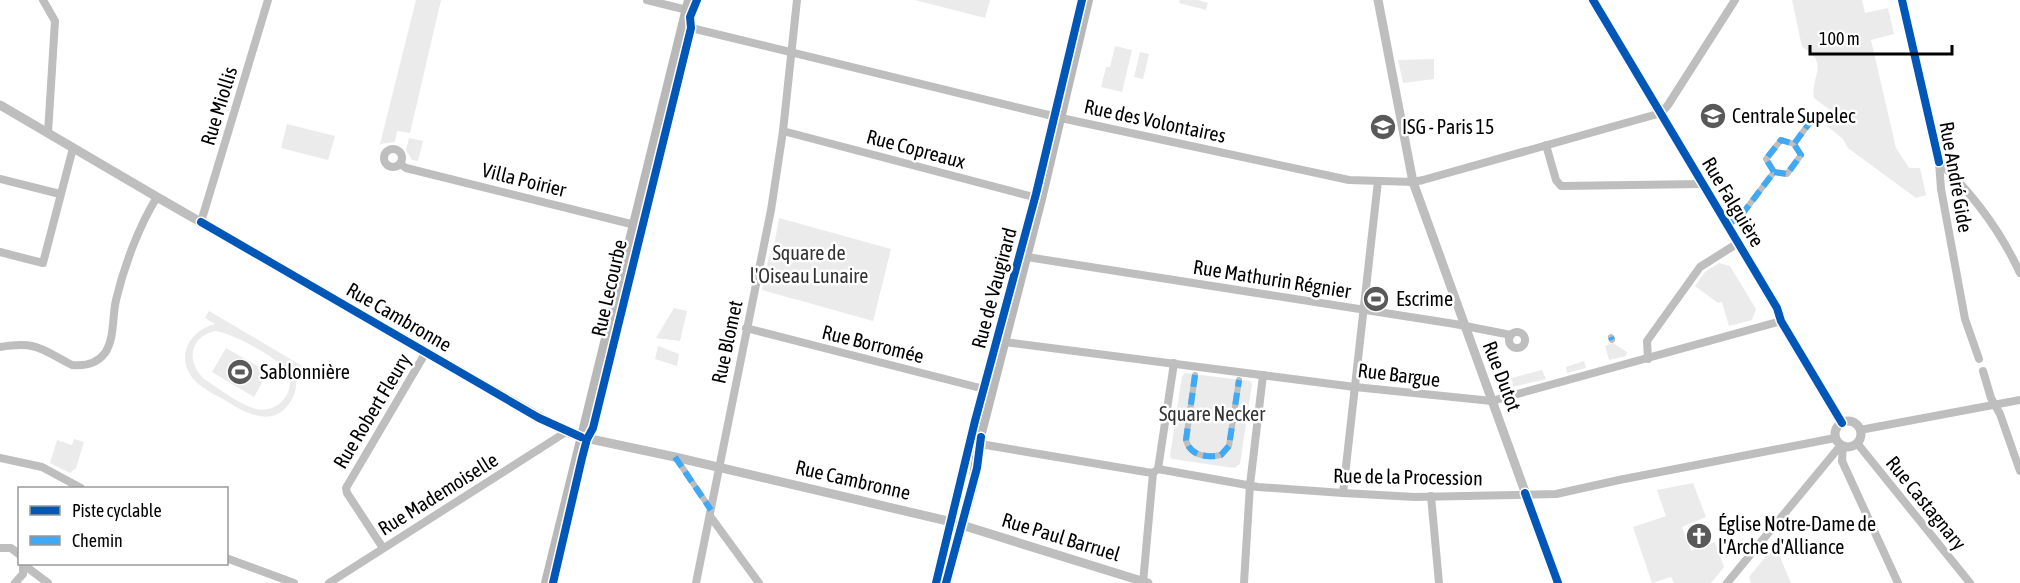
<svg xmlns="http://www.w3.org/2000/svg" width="2020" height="583" font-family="'Asap Condensed',sans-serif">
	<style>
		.green { fill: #ebebeb; fill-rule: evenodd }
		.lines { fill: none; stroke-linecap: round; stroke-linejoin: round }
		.pedestrian { stroke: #bebebe; stroke-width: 6 }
		.minor { stroke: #bebebe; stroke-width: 8 }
		.tertiary { stroke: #bebebe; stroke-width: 9 }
		.secondary { stroke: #b8b8b8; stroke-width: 10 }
		.quiet { stroke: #3fa9f5; stroke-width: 6; stroke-dasharray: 12 6; stroke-linecap: butt }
		.cycleway-casing { stroke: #fff; stroke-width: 11 }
		.cycleway { stroke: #0057b8; stroke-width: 8 }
		.labels { text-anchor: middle; stroke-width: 5; stroke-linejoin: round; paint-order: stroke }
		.street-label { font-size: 20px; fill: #000; stroke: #fff }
		.poi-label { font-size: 20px; fill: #000; stroke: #fff; text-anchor: start }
		.park-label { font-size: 20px; fill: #323232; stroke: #fff }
	</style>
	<rect width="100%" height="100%" fill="#fff"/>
	<g class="green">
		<polygon points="416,0 441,0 410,133 397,131 395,142 380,144"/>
		<polygon points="915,0 990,0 985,18"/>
		<polygon points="1180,0 1198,0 1208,3 1206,10 1179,3"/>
		<path d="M1792 0H1862L1865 13 1888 8 1894 34 1871 40 1896 148 1909 168H1920L1926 195 1916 198 1848 148 1843 139 1827 126 1832 121 1830 110 1814 98C1810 78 1831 62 1802 47Z"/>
		<polygon points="1115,46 1132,50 1122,92 1101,87 1106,67 1110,67"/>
		<polygon points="1140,52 1149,54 1143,79 1134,77"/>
		<polygon points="1434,59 1434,79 1403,83 1398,60"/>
		<polygon points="287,124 335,136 328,160 281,148"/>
		<polygon points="409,138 423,141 418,161 412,160 406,150"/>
		<polygon points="779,218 891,249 873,321 762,290 769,256 772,257"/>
		<polygon points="1719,263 1730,266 1756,309 1752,320 1729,326 1722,302 1718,303 1695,286 1705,272"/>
		<polygon points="674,308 687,311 680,341 656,338"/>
		<path d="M209 311 319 376 315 382 293 370C298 382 297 393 289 404 270 430 241 410 221 398 210 392 198 386 191 376 176 354 191 330 215 324L205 318ZM215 331C230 332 280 358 287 372 297 392 278 414 256 409 238 404 220 389 204 379 186 362 189 337 215 331Z"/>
		<polygon points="1613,343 1627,352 1626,356 1609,360 1605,346"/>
		<polygon points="658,346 679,354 677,366 655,359"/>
		<polygon points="226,348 268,372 254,397 212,372"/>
		<polygon points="1584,361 1586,368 1567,373 1566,367"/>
		<polygon points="1542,370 1546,379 1513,387 1512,378"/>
		<polygon points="1185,373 1250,381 1252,384 1240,464 1234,468 1172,459 1170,456 1182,376"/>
		<polygon points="74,439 84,442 76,468 70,473 50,463 57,440 72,445"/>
		<polygon points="1693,483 1706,517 1682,527 1691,551 1715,542 1724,567 1711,583 1674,583 1671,577 1652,583 1633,527 1666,516 1657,490"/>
		<polygon points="1775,545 1791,583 1751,583 1749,577"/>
	</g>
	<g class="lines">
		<g class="pedestrian">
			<polyline points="1774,172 1787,174 1801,155 1794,144"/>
			<polyline points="1727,225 1740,217 1774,172 1766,159 1781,140 1794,144 1813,118"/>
			<polyline points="1611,337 1612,340"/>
			<path d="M1195 375 1186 440C1190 456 1207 458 1221 455L1229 446 1239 380"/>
			<polyline points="676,458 711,510"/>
		</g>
		<g class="minor">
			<polyline points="43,0 55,21 48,133"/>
			<polyline points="647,0 687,10"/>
			<polyline points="1902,0 1939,162 1941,189 1965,319 1979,359"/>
			<polyline points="683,26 1061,118 1349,180 1413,182 1423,180 1661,113 1668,105 1735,0"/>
			<polyline points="783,131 1041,199"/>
			<polyline points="1546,145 1556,180 1561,186 1702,184"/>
			<circle cx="393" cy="158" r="9"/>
			<path d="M1939 162C1974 195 2000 230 2020 273"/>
			<polyline points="400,164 406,168 635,225"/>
			<polyline points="0,179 60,194"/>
			<polyline points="201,222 268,0"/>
			<polyline points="0,252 43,263 73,148"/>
			<polyline points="1027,257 1455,324 1511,335"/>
			<polyline points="746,328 992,391"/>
			<circle cx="1517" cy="340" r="8"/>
			<polyline points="1004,342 1355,387 1492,401 1781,321"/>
			<path d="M0 347C37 341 41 349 72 365 84 366 97 364 105 353 115 338 112 317 116 300 124 266 139 226 157 197"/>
			<polyline points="1648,359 1647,341 1700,267 1738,243"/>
			<polyline points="1983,371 1991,398 2000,414 2020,471"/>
			<polyline points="1860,430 2020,400"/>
			<polyline points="1857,443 1970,583"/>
			<polyline points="980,444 1146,472 1153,473 1158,469 1258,487 1343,493 1415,497 1556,494 1619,480 1835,438"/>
			<polyline points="1843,446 1842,461 1898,583"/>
			<polyline points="0,458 42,467 81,488"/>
			<polyline points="1158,469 1174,363"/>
			<polyline points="1343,493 1378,181"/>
			<polyline points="1431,496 1439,583"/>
			<polyline points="710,516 759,583"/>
			<polyline points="0,548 11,548 20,555"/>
			<polyline points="383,548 347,493 346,488 426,352"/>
			<polyline points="226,558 294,583"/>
			<polyline points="24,565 48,583"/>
			<polyline points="15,583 23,574 23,564"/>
			<polyline points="329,583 566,432"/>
			<polyline points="696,583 771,210 783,131 797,0"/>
			<polyline points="1143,583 1153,473"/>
			<polyline points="1244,583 1250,485 1263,375"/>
			<polyline points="1727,583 1841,445"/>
		</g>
		<g class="tertiary">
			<polyline points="1378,0 1413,182 1558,583"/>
			<polyline points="1593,0 1777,308 1781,321 1842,423"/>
			<polyline points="0,105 157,197 566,432 581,437 675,457 952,522 1148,583"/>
			<circle cx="1848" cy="434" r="13"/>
		</g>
		<g class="secondary">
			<polyline points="546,583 689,0"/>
			<polyline points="946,583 972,489 981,433 1041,199 1088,0"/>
		</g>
		<g class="quiet">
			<polyline points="1774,172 1787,174 1801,155 1794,144"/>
			<polyline points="1727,225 1740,217 1774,172 1766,159 1781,140 1794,144 1813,118"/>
			<polyline points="1611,337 1612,340"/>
			<path d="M1195 375 1186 440C1190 456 1207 458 1221 455L1229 446 1239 380"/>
			<polyline points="675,457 711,510"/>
		</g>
		<g class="cycleway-casing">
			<g id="cycleway">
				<polyline points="1593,0 1777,308 1781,321 1842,423"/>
				<polyline points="1902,0 1939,162"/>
				<polyline points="201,222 539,418 581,437"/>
				<polyline points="1525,493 1558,583"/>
				<polyline points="553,583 582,458 587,439 593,428 691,28 690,17 697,0"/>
				<polyline points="936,583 975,421 1036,194 1082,0"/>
				<polyline points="946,583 977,468 981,437"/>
			</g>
		</g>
		<use href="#cycleway" class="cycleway"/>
	</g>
	<defs>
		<g id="university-disc" transform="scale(1.35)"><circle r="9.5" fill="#595959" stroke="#fff"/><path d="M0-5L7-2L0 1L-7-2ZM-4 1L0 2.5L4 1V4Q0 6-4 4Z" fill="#fff"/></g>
		<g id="stadium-disc" transform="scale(1.35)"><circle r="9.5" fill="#595959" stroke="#fff"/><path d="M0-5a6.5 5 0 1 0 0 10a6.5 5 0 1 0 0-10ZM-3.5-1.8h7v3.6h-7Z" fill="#fff"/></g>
		<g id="church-disc" transform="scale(1.35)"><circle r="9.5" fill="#595959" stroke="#fff"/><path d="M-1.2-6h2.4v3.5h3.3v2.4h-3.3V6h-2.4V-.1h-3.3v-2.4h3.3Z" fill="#fff"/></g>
	</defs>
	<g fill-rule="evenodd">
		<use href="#university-disc" x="1713" y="116"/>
		<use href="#university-disc" x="1383" y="127"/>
		<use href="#stadium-disc" x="1376" y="299"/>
		<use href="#stadium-disc" x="240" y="372"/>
		<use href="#church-disc" x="1699" y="536"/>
	</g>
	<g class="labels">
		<g class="street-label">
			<text transform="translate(219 106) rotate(-73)" y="7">Rue Miollis</text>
			<text transform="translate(1155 121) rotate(12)" y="7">Rue des Volontaires</text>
			<text transform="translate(916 149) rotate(15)" y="7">Rue Copreaux</text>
			<text transform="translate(1956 177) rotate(80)" y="7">Rue André Gide</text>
			<text transform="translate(524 180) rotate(14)" y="7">Villa Poirier</text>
			<text transform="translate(1733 202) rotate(59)" y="7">Rue Falguière</text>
			<text transform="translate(1272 279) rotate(9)" y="7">Rue Mathurin Régnier</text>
			<text transform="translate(609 288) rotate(-77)" y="7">Rue Lecourbe</text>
			<text transform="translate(994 288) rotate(-75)" y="7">Rue de Vaugirard</text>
			<text transform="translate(399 317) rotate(30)" y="7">Rue Cambronne</text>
			<text transform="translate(727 342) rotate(-78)" y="7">Rue Blomet</text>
			<text transform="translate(873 344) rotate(14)" y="7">Rue Borromée</text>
			<text transform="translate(1399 375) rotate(7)" y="7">Rue Bargue</text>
			<text transform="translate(1502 376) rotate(69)" y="7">Rue Dutot</text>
			<text transform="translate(372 411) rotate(-59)" y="7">Rue Robert Fleury</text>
			<text transform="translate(1408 477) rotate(1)" y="7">Rue de la Procession</text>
			<text transform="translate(853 480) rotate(13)" y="7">Rue Cambronne</text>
			<text transform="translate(438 494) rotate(-32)" y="7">Rue Mademoiselle</text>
			<text transform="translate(1926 503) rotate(51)" y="7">Rue Castagnary</text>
			<text transform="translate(1061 537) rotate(17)" y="7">Rue Paul Barruel</text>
		</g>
		<g class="poi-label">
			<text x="1732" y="123">Centrale Supelec</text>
			<text x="1402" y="134">ISG - Paris 15</text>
			<text x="1396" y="306">Escrime</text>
			<text x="260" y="379">Sablonnière</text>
			<text x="1718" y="531">Église Notre-Dame de<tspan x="1718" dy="23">l'Arche d'Alliance</tspan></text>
		</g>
		<g class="park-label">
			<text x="809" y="260">Square de<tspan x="809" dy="23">l'Oiseau Lunaire</tspan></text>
			<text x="1212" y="421">Square Necker</text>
		</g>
	</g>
	<rect x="18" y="487" width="210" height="78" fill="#ffffff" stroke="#999999" stroke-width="1.5"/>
	<rect x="30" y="506" width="30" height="9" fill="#0057b8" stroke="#999999" stroke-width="1.5"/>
	<text x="72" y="517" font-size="18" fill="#000000">Piste cyclable</text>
	<rect x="30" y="536" width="30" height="9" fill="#3fa9f5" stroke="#999999" stroke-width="1.5"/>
	<text x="72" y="547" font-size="18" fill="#000000">Chemin</text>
	<path d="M1810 45v9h142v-9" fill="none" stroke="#000000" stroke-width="3"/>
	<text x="1819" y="45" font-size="18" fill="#000000" stroke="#ffffff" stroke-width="4.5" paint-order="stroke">100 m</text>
</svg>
